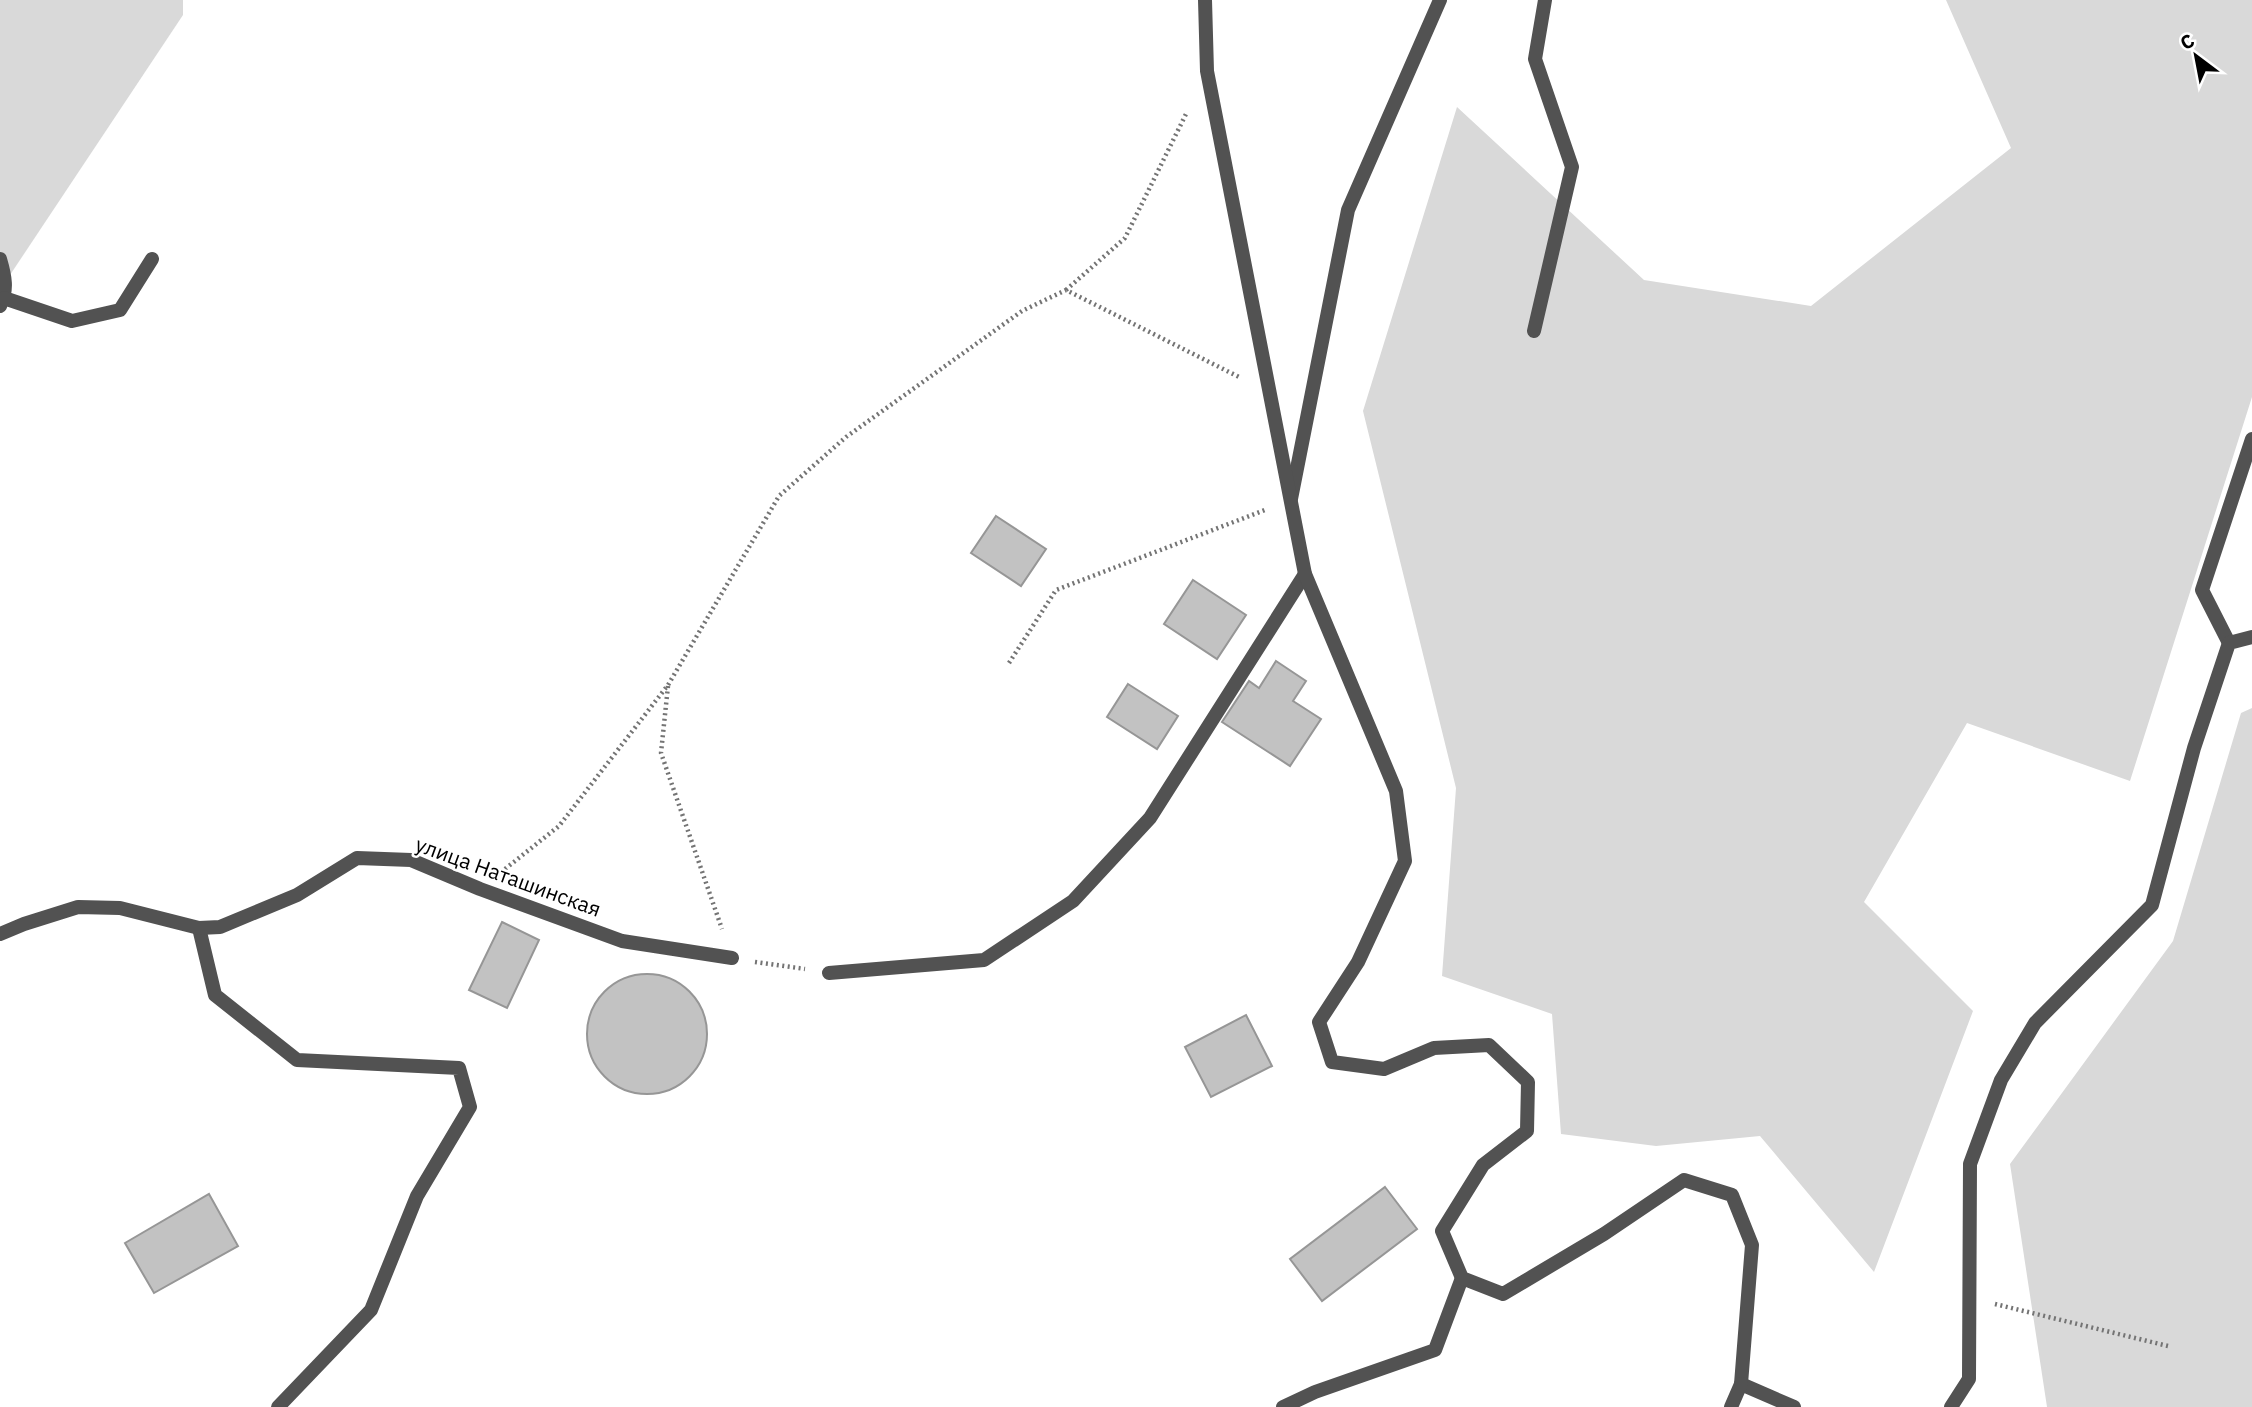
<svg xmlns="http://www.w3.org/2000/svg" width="2252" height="1407" font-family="'IBM Plex Sans',sans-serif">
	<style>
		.green { fill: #d9d9d9 }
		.building { fill: #c2c2c2; stroke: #969696; stroke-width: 2 }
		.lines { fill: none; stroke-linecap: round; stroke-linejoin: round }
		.path { stroke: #747474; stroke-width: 4.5; stroke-dasharray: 2 3.5; stroke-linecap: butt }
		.lane { stroke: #525252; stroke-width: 14 }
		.street { stroke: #525252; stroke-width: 14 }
		.labels { text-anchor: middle; stroke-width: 5; stroke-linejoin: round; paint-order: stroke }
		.street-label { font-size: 21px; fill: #000; stroke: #fff }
	</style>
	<rect width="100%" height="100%" fill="#fff"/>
	<g class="green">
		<polygon points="0,0 183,0 183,15 0,290"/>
		<polygon points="1946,0 2252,0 2252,397 2130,781 1967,723 1864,902 1973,1011 1874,1272 1760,1136 1656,1146 1561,1134 1552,1014 1442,976 1456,788 1363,411 1457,107 1644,280 1811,306 2011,148"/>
		<polygon points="2252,708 2252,1407 2047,1407 2010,1164 2173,941 2241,713"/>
	</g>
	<g class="building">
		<polygon points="996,516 1046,549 1021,586 971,553"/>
		<polygon points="1193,580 1246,615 1217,659 1164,624"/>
		<polygon points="1276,661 1306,681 1293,701 1321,719 1290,766 1222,722 1249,681 1259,688"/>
		<polygon points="1128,684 1178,716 1157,749 1107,717"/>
		<polygon points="502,922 539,940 507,1008 469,990"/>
		<circle cx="647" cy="1034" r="60"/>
		<polygon points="1246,1015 1272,1066 1211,1097 1185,1047"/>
		<polygon points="1385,1187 1417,1229 1322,1301 1290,1259"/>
		<polygon points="209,1194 238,1246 154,1293 125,1243"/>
	</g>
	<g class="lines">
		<g class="path">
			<polyline points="1066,290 1125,238 1187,112"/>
			<polyline points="1009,663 1056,590 1265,510"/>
			<polyline points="668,686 661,753 722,929"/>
			<polyline points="505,869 559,826 668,685 779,496 846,437 1022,311 1066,290 1241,378"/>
			<polyline points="755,962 805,969"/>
			<polyline points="1995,1304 2168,1346"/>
		</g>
		<g class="lane">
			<path d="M0 259C5 276 8 290 0 306"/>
			<polyline points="1534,331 1572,167 1535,59 1545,0"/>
			<polyline points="1291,499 1348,210 1440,0"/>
			<polyline points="2229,643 2202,590 2252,439"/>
			<polyline points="199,928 215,995 297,1060 459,1068 470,1107 417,1196 371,1310 278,1407"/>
			<polyline points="0,934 24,924 78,907 120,908 199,928 220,927 297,895 357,858 411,860 480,889 622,941 732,958"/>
			<polyline points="829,973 984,960 1073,901 1150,818 1305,574"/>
			<polyline points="1283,1407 1315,1392 1435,1350 1462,1278"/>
		</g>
		<g class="street">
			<polyline points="1205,0 1207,71 1305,574 1396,791 1405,861 1358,962 1319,1022 1332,1062 1384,1069 1434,1048 1489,1045 1528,1082 1527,1131 1483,1165 1442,1231 1462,1278 1503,1294 1604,1234 1684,1180 1732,1195 1752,1245 1741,1384 1794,1407"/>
			<polyline points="4,298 72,321 120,310 152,259"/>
			<polyline points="1731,1407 1741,1384"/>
			<polyline points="1951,1407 1969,1379 1970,1164 2001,1080 2035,1023 2152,905 2194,748 2229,643 2252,637"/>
		</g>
	</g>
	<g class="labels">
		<g class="street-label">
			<text transform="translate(508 877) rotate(20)" y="7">улица Наташинская</text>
		</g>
	</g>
	<g transform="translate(2196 56) rotate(328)" stroke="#ffffff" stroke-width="5" paint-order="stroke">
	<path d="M0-5L12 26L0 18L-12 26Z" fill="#000000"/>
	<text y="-10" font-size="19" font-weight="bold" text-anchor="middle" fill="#000000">С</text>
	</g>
</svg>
